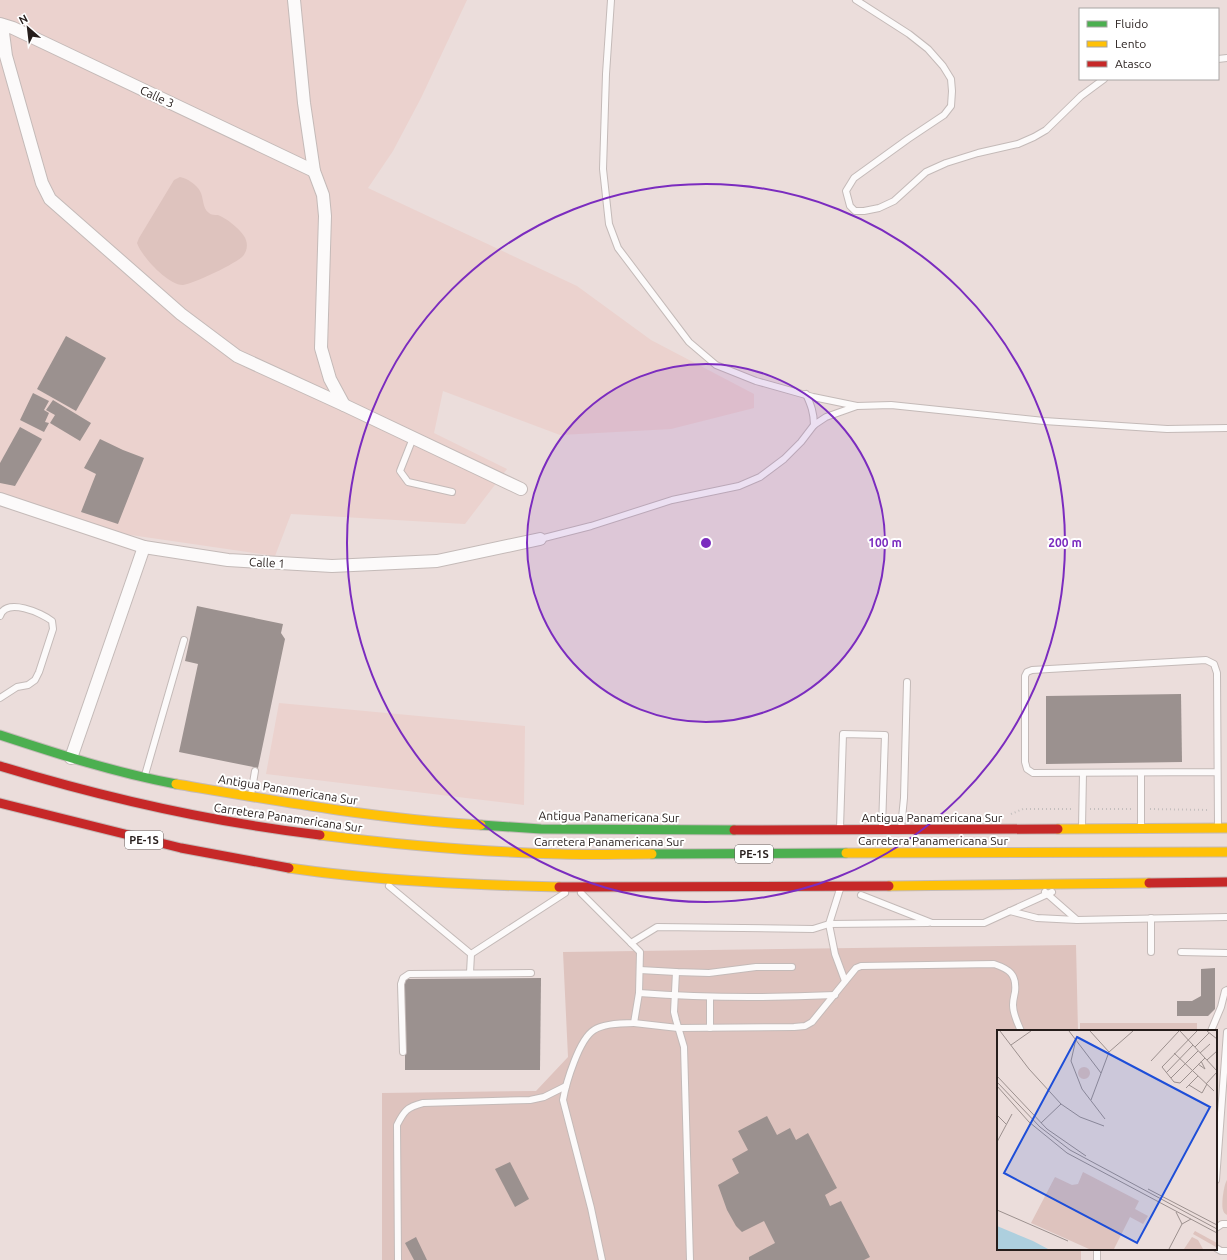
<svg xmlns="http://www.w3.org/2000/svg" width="1227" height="1260" font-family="Ubuntu,sans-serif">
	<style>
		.built { fill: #ebd2ce }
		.green { fill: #dec3be }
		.building { fill: #9b918f }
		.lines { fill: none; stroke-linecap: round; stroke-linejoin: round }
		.lane-casing { stroke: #c4bab8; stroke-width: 8 }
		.street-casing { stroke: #c4bab8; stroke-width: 14 }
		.fast-casing { stroke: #c4bab8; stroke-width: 11 }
		.slow-casing { stroke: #c4bab8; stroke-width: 11 }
		.jam-casing { stroke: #c4bab8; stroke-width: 11 }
		.path { stroke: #c4bfbe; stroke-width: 2; stroke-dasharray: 1 3; stroke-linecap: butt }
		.lane { stroke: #fcfafa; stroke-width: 6 }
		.street { stroke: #fcfafa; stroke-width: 12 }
		.fast { stroke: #4caf50; stroke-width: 9 }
		.slow { stroke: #ffc107; stroke-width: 9 }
		.jam { stroke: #c62828; stroke-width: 9 }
		.ring { fill: none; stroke: #7b2cbf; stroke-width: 2 }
		.labels { text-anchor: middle; stroke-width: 4; stroke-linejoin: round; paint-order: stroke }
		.shield { fill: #fff; stroke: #67615f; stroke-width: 1 }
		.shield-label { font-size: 11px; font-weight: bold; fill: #261d1b }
		.street-label { font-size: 12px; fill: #261d1b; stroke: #fff }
		.inset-road { fill: none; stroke: #9c908e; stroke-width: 1 }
		.view { fill: #1d4ed8; fill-opacity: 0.15; stroke: #1d4ed8; stroke-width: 2 }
		.inset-edge { fill: none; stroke: #261d1b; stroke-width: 2 }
		.centre { fill: #7b2cbf; stroke: #fff; stroke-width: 2 }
		.ring-label { font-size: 12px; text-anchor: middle; font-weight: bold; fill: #7b2cbf; stroke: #fff; stroke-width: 4; stroke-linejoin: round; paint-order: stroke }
	</style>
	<rect width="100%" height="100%" fill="#ebdddb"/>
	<g class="built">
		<polygon points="0,0 467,0 421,98 393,151 368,188 577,286 651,340 754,394 754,408 671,429 560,435 443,391 434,433 507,469 465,524 291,514 275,556 117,533 0,493"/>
		<polygon points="279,703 525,726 524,805 266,774"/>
	</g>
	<g class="green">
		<path d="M180 177C187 178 197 185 200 191 204 198 202 208 209 213 211 215 215 215 218 215 226 218 239 228 244 236 248 242 248 250 243 256 237 263 193 284 183 285 169 286 141 256 137 243L139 238 174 180Z"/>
		<polygon points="1076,945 1078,1031 998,1031 998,1249 1081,1249 1081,1260 382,1260 382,1093 536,1091 568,1057 563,952"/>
		<rect x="1080" y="1023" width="117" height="8"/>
		<path d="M1227 1180V1215C1224 1213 1224 1213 1223 1210 1221 1204 1224 1184 1227 1180Z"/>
	</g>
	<g class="building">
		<polygon points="66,336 106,358 76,411 37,389"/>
		<polygon points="33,393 49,401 44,410 49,413 45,422 49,423 44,432 20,420"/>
		<polygon points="53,400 91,423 80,441 50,423 55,415 46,410"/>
		<polygon points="20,427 42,439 15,486 0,483 0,463"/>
		<polygon points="100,439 123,450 144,458 118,524 81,512 96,474 84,468"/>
		<polygon points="197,606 283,624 281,633 285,639 258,768 179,752 198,664 185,661"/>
		<polygon points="1181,694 1182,762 1046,764 1046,696"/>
		<polygon points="1215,968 1215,1009 1208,1016 1177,1016 1177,1001 1192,1001 1201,996 1201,969"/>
		<polygon points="541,978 540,1070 405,1070 405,979"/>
		<polygon points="767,1116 777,1135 790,1128 796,1140 808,1133 837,1188 825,1195 830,1206 841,1201 870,1257 864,1260 749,1260 749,1257 775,1243 764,1221 742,1232 736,1226 727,1210 718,1185 739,1173 732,1159 748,1150 738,1131"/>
		<polygon points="510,1162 529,1199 515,1207 495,1169"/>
		<polygon points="416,1237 427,1260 414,1260 405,1243"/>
	</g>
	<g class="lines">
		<g class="lane-casing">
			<g id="lane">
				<polyline points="611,0 606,74 603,169 609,224 618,248 689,342 716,365 756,381 813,397 857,406"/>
				<polyline points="856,0 909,34 928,49 943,66 951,79 952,91 951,106 944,115 908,139 854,178 846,191 850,206 855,211 864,211 879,208 894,201 926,172 946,163 978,153 1018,144 1034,137 1046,130 1081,96 1104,79"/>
				<polyline points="1218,59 1227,58"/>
				<path d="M806 394C811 405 814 413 814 425"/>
				<polyline points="413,438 400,471 408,482 452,492"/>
				<polyline points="540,539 591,526 672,500 739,486 760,477 784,459 801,442 814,425 826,417 857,406 891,405 1044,421 1167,429 1227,428"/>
				<path d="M0 616C6 597 42 613 52 621L53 629 39 672 35 680 28 685 17 687 0 698"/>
				<polyline points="1217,772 1033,773 1027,769 1025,762 1025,676 1027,672 1032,670 1206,660 1214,664 1217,673 1218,826"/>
				<polyline points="1141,773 1141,827"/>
				<polyline points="145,775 184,640"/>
				<polyline points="251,795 255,771"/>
				<polyline points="1082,827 1083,773"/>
				<polyline points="840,828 843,734 885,735 882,828"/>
				<polyline points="901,828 904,798 907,682"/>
				<polyline points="389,886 471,954 565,893"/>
				<polyline points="1045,892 1077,920 1227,917"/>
				<path d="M581 893 640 952 639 993 634 1023C623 1023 603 1024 594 1030 579 1039 566 1083 563 1100L591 1208 602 1260"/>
				<polyline points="861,895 932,923 984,923 1052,892"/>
				<polyline points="1010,911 1037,918 1077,920"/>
				<polyline points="1151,918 1151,952"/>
				<polyline points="631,943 657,927 813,929 829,924 840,889"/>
				<polyline points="1181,952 1227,953"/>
				<polyline points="640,970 676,972 709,973 756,967 792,967"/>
				<polyline points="676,972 674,1012 676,1020 684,1047 690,1260"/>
				<polyline points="470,973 471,954"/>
				<polyline points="845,981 835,954 829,924 928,923"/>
				<path d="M639 993C705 998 770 998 835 995"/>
				<polyline points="710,997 710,1028"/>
				<path d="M634 1023 678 1028 794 1027 805 1026 812 1022 856 968 861 966 994 964C1009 969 1017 974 1015 992 1014 997 1013 1000 1013 1005 1013 1014 1017 1022 1021 1031"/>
				<polyline points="1211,1031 1221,1007 1225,991 1227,990"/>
				<polyline points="403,1052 401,984 403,978 409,974 531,973"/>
				<polyline points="1216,1180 1227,1032"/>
				<polyline points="1216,1228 1222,1224 1227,1224"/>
				<polyline points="1216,1248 1221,1251 1227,1251"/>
				<polyline points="1097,1249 1097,1260"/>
				<path d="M398 1260 397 1125C404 1111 407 1107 423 1103L530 1100 544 1097 566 1086"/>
			</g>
		</g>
		<g class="street-casing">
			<g id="street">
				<polyline points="294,0 304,103 314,171 323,195 325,216 321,348 330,379 344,405"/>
				<polyline points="0,24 13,28 314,171"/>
				<polyline points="2,25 6,56 30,141 42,183 50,199 181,314 237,356 344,405 521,489"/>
				<polyline points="0,499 144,547 228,560 332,566 437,561 540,539"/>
				<polyline points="71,758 144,547"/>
			</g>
		</g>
		<g class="fast-casing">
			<g id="fast">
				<path d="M0 735C58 754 116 773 176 784"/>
				<polyline points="481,825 541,829 734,830"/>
				<polyline points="652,854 846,853"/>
			</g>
		</g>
		<g class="slow-casing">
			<g id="slow">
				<path d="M176 784C277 801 378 819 481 825"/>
				<polyline points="1058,829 1227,828"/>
				<path d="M320 835C400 845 480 852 560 854 591 855 621 854 652 854"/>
				<polyline points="846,853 1227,852"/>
				<path d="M289 868C378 881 469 885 559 887"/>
				<polyline points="889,886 1149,883"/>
			</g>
		</g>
		<g class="jam-casing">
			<g id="jam">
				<path d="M0 766C105 798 211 822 320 835"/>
				<polyline points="0,803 181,848 289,868"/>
				<polyline points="734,830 1058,829"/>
				<polyline points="1149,883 1227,882"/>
				<polyline points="559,887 889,886"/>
			</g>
		</g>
		<g class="path">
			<polyline points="1090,809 1132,809"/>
			<polyline points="1150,809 1210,810"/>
			<polyline points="1011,814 1023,809 1074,809"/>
		</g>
		<use href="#lane" class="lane"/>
		<use href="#street" class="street"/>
		<use href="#fast" class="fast"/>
		<use href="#slow" class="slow"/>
		<use href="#jam" class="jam"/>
	</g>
	<circle cx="706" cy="543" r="179" fill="#7b2cbf" fill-opacity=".12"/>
	<g class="ring">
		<circle cx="706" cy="543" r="179"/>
		<circle cx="706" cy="543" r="359"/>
	</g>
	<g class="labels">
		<g class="shield">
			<rect x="125" y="831" width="38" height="18" rx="3"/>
			<rect x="735" y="845" width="38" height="18" rx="3"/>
		</g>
		<g class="shield-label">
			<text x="144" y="844">PE-1S</text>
			<text x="754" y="858">PE-1S</text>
		</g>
		<g class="street-label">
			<text transform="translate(157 97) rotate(25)" y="4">Calle 3</text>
			<text transform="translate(267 563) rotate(3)" y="4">Calle 1</text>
			<text transform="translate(288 790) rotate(9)" y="4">Antigua Panamericana Sur</text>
			<text transform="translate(609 817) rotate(1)" y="4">Antigua Panamericana Sur</text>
			<text transform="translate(288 818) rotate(8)" y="4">Carretera Panamericana Sur</text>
			<text x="932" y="822">Antigua Panamericana Sur</text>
			<text x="933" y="845">Carretera Panamericana Sur</text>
			<text x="609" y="846">Carretera Panamericana Sur</text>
		</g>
	</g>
	<g transform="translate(997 1030)">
		<rect width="220" height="220" fill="#ebdddb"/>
		<path d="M81 43a6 6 0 1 1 12 0a6 6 0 1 1-12 0ZM86 142 142 171 138 179 151 186 146 194 133 187 117 219H92L34 193 58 147 75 155 81 154ZM198 201 220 213 219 217 196 204ZM195 207 201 210 206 219H187Z" fill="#dec3be"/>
		<path d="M0 196 36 211 51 219H0Z" fill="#adcfde"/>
		<path class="inset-road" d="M3 1 32 39 64 74 83 87 107 96M72 1 104 43M93 1 112 22M183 1 220 41M200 1 165 37 177 52 183 53 208 28M210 1 220 9M79 9 74 31 85 59 108 89M14 15 34 1M198 17 212 3M177 23 217 61M203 23 213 14M210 30 220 21M154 31 182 1M201 34 208 39 204 31M169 43 196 15M0 46 50 99 89 126M174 48 201 21M0 52 43 97 73 120 220 199M209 54 220 42M192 55 205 63 210 54M0 56 32 92 70 123 220 203M189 58 201 46M94 70 112 22 136 1M0 85 9 94M44 93 64 74M0 112 15 84M151 159 220 195M0 180 71 211M179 182 185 194M172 219 185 194 194 189"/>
		<path class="view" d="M80 7 213 77 140 213 7 143Z"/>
		<rect width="220" height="220" class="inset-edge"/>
	</g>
	<circle cx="706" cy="543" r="6" class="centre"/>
	<g class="ring-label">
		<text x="885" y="547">100 m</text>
		<text x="1065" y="547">200 m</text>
	</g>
	<rect x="1079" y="8" width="140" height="72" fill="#ffffff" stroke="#a8a5a4"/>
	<rect x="1087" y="21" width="20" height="6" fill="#4caf50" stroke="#a8a5a4"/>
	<text x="1115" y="28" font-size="12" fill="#261d1b">Fluido</text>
	<rect x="1087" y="41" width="20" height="6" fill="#ffc107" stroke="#a8a5a4"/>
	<text x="1115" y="48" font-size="12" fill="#261d1b">Lento</text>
	<rect x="1087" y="61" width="20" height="6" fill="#c62828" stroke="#a8a5a4"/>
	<text x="1115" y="68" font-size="12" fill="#261d1b">Atasco</text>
	<g transform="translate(28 28) rotate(332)" stroke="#ffffff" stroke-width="3" paint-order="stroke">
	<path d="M0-3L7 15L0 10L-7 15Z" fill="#261d1b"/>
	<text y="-6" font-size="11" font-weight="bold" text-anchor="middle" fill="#261d1b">N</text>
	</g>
</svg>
